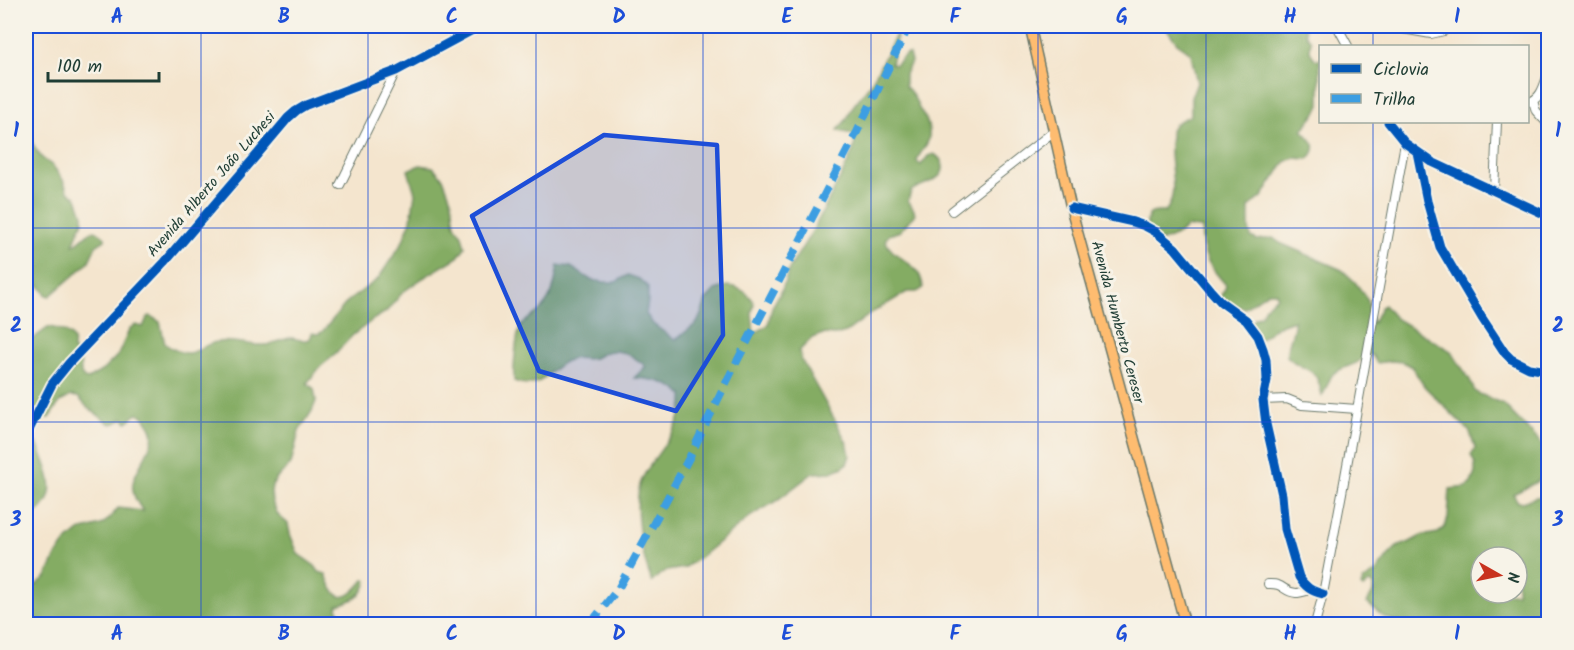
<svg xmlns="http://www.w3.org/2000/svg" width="1574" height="650" font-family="Kalam,sans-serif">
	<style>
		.forest { fill: #84ac63; stroke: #52744c; stroke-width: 1.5; fill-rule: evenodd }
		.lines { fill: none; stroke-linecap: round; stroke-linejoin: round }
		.minor-casing { stroke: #6a786a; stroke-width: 10 }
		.major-casing { stroke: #6a786a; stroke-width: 12 }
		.minor { stroke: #fff; stroke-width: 8 }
		.major { stroke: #febc70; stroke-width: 9 }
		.quiet { stroke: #3c9ee2; stroke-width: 8; stroke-dasharray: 15 8; stroke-linecap: butt }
		.cycleway-casing { stroke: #f7f3e8; stroke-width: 13 }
		.cycleway { stroke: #0057b8; stroke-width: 9 }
		.marked { fill: #1d4ed8; fill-opacity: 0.2; stroke: #1d4ed8; stroke-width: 4.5; stroke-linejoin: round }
		.grid { fill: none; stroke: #1d4ed8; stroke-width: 1.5; stroke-opacity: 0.55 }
		.labels { text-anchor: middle; stroke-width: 6; stroke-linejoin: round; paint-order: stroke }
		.street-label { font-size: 15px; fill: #1f3d34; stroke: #f7f3e8 }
		.neatline { fill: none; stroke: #1d4ed8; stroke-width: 2 }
		.grid-label { font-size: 20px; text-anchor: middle; font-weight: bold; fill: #1d4ed8 }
	</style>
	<rect width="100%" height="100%" fill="#f7f3e8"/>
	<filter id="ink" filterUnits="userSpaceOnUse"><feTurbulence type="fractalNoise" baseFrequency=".0167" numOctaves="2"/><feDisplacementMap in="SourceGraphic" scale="12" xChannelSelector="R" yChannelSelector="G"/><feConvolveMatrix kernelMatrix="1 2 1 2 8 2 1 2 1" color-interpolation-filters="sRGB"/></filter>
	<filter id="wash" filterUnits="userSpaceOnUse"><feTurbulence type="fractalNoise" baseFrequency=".008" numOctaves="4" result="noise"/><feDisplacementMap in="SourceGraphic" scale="24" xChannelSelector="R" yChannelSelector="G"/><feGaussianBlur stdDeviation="1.35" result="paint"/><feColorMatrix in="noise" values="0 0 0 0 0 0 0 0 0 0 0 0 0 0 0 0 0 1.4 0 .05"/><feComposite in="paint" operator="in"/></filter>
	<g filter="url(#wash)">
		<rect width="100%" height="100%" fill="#f4e5ce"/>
		<g class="forest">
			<path d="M1165 26H1305V34L1311 41C1309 50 1310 54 1316 60L1320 59V105L1316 113 1302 130C1312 141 1321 146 1308 159L1294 158 1285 162 1262 197 1249 207V229L1251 237 1257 240 1273 238 1280 243 1342 270 1355 282 1368 300 1370 318 1373 323 1381 307 1384 305 1395 318 1451 351 1470 380 1475 392 1503 404 1548 450C1548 455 1550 464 1548 469 1546 479 1522 490 1513 494L1518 502H1522L1536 497H1548V624H1403L1384 617 1367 603 1373 592V584L1369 583 1363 588 1361 586 1363 581 1376 572 1389 555 1397 547 1410 542 1421 536 1438 533 1445 527 1448 518 1450 489 1467 487 1471 483 1475 473V464L1471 455 1474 451 1475 448 1470 432 1424 386 1412 367 1403 362 1391 361 1377 363 1372 355H1368C1364 358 1360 361 1356 363 1348 367 1340 368 1333 374 1328 380 1327 389 1322 396 1316 362 1307 376 1287 356 1286 343 1296 333 1294 320L1280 325 1260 339H1254C1250 333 1250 327 1251 320L1261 315 1265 307 1277 296 1276 292H1268L1245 308 1229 305 1220 297 1225 289 1226 285C1207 264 1203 257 1201 228L1187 227C1177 236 1167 242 1153 242 1148 237 1144 221 1150 214 1154 211 1161 212 1165 212 1179 195 1170 171 1170 152 1170 147 1170 142 1171 137 1171 136 1171 129 1172 128 1175 121 1185 119 1191 115V97L1197 83 1191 54 1187 50 1177 43ZM1481 557H1517V593H1481Z"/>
			<path d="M898 31 891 64 895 65 906 54H909L911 62 905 74V86C912 92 914 97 918 106 920 112 919 108 923 114 928 121 931 133 928 141 925 150 918 153 917 162L921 165 928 156 934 154C939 157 942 160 943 166 945 181 920 184 911 191L908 201 914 210 915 214 900 231 889 235 885 240C894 262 921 260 923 288L917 292H907L873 312 846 332 835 335 823 334 812 338 799 351 802 361 836 422 847 443 850 455 847 464 841 468 831 472 813 473 775 502 751 516 698 559 684 568 667 571 659 575 652 582C642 556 630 503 643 477 657 450 685 428 683 395 669 382 653 379 634 378L645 367 644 365C633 356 622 348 606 352 602 353 598 357 594 358 587 360 578 357 571 359 547 367 544 393 514 381 513 370 516 337 520 328 523 321 532 317 538 312 553 299 555 283 558 265L571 267 591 280 604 282H616L628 275 639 279 648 287V301L646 314 653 324 675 340 697 323 702 312 706 300 715 290 727 286 735 287 745 292 752 299 754 304 752 313 754 334 768 325 772 307 782 290 789 269 813 230 844 171 854 148 855 140 853 135 848 133 838 131V130L846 120 854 105 871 83Z"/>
			<path d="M26 117 31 127 33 144 36 150 42 158 53 166 63 180 68 191 77 198 83 215V221L73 245C85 240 91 222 105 237V240L96 246 88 263 50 296 46 295C43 288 38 286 34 280L26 288Z"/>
			<path d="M420 165 433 167 443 178 452 202 455 225 462 235 465 247 458 257 423 278 403 292 386 312 374 319 353 335 331 358 321 366 307 383 314 389 316 401 312 411 299 431 291 464 277 478 272 486 271 492 272 502 278 515 288 524 290 534 298 554 315 566 319 572 326 574C335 602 345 604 364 580L367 581C364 596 352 601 338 605L337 608 341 615 358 618 363 624H26V583L36 585 46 577 57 554 66 542 79 531 101 525 109 519 118 508 143 511C121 482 139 474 150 446 152 441 154 436 152 431 151 426 146 420 142 415L137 414 127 422 123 418 116 423 110 424 87 407 78 397 71 396 60 402 49 418 26 414V352L28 349 30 341 49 327C56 328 70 332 73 339 74 341 73 347 73 350L80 353 81 374 84 378 88 379 103 370 118 355 130 328 136 325 143 327 147 318 150 316 160 322 165 344C171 348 178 352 186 353 197 354 206 343 217 342 232 339 249 346 264 345 274 345 284 338 291 338 299 339 303 342 310 339L312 333 318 334 322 332 348 301 378 279 402 243 411 220 415 193 408 170Z"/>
			<path d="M26 441 37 443C46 467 63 494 36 513L26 510Z"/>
		</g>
	</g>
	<g filter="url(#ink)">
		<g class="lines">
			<g class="minor-casing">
				<g id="minor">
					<polyline points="1337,26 1348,46"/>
					<polyline points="1386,26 1431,34 1444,31 1450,26"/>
					<polyline points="1533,101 1536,111 1548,124"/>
					<path d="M1528 102C1541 100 1544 85 1548 74"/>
					<polyline points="1388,122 1405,143 1432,162 1548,216"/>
					<polyline points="1417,152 1427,201 1440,247 1482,318 1505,353 1511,359 1529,368 1548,371"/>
					<polyline points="340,185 396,71"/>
					<polyline points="1494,191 1497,122"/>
					<path d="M1071 208 1133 222 1145 226 1156 232 1175 248 1210 290 1221 302 1246 320 1258 336 1263 349 1266 360 1267 380 1263 400 1266 424 1282 495 1285 529 1299 577C1305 587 1311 591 1323 594"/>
					<polyline points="952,211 1053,132"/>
					<polyline points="1263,400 1287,399 1302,405 1357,409"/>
					<polyline points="26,436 52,384 69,363 165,262 256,156 288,118 296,111 306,105 396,71 480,26"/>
					<path d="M1268 584C1284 583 1283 592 1296 593 1300 593 1306 591 1310 590"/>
					<polyline points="1315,624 1323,594 1342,493 1405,143"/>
				</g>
			</g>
			<g class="major-casing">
				<polyline id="major" points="1030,26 1071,208 1185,624"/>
			</g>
			<use href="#minor" class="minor"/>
			<use href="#major" class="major"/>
			<polyline class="quiet" points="590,624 618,589 689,458 734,367 857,132 909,26"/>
			<g class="cycleway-casing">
				<g id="cycleway">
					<polyline points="1388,122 1405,143 1432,162 1548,216"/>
					<polyline points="1417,152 1427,201 1440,247 1482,318 1505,353 1511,359 1529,368 1548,371"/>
					<path d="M1071 208 1133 222 1145 226 1156 232 1175 248 1210 290 1221 302 1246 320 1258 336 1263 349 1266 360 1267 380 1263 400 1266 424 1282 495 1285 529 1299 577C1305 587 1311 591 1323 594"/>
					<polyline points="26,436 52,384 69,363 165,262 256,156 288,118 296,111 306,105 396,71 480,26"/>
				</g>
			</g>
			<use href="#cycleway" class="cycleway"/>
		</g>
	</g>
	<path class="marked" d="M604 135 717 145 723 335 676 411 539 371 472 216Z"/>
	<path class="grid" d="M201 26V624M368 26V624M536 26V624M703 26V624M871 26V624M1038 26V624M1206 26V624M1373 26V46M1373 122V624M26 228H1548M26 422H1548"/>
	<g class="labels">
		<g class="street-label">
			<text transform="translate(211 184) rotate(-49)" y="5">Avenida Alberto João Luchesi</text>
			<text transform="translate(1118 322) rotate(75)" y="5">Avenida Humberto Cereser</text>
		</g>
	</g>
	<rect width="1574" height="650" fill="none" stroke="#f7f3e8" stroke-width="66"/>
	<rect x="1319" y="45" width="210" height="78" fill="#f7f3e8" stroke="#a1aaa0" stroke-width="1.5"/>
	<rect x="1331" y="64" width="30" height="9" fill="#0057b8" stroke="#a1aaa0" stroke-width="1.5"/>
	<text x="1373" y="75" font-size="18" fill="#1f3d34">Ciclovia</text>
	<rect x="1331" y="94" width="30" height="9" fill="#3c9ee2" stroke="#a1aaa0" stroke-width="1.5"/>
	<text x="1373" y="105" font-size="18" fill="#1f3d34">Trilha</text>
	<g transform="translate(1499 575) rotate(99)"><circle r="28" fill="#f7f3e8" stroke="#a1aaa0" stroke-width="1.5"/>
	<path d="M0-4.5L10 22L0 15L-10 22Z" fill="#c8321e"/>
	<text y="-9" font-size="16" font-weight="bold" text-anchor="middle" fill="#1f3d34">N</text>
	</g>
	<path d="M48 72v9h111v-9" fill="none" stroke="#1f3d34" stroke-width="3"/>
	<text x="57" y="72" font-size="18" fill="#1f3d34" stroke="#f7f3e8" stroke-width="4.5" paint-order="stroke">100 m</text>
	<rect x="33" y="33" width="1508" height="584" class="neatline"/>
	<g class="grid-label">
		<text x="117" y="23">A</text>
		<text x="284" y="23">B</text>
		<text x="452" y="23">C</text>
		<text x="619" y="23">D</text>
		<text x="787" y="23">E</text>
		<text x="955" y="23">F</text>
		<text x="1122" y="23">G</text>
		<text x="1290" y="23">H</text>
		<text x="1457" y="23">I</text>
		<text x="16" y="137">1</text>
		<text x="1558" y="137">1</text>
		<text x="16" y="332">2</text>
		<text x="1558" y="332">2</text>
		<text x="16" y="526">3</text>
		<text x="1558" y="526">3</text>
		<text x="117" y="640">A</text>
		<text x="284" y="640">B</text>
		<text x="452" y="640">C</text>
		<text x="619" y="640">D</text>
		<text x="787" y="640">E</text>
		<text x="955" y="640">F</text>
		<text x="1122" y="640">G</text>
		<text x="1290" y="640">H</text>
		<text x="1457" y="640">I</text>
	</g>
</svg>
